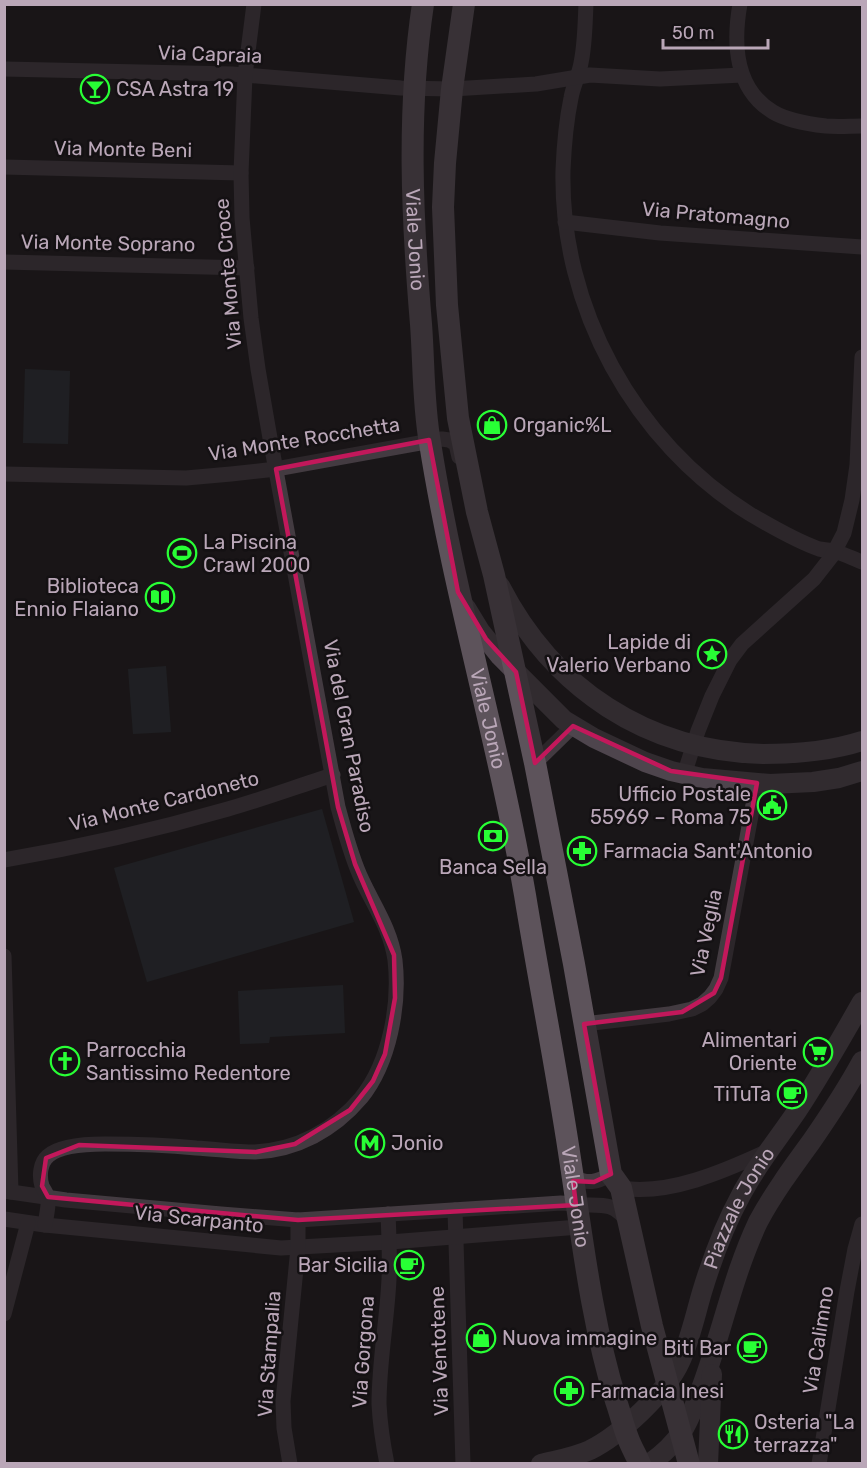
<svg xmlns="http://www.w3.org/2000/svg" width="867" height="1468" font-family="Rubik,sans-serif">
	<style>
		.park { fill: #262c31 }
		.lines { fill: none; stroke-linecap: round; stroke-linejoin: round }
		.street { stroke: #433b41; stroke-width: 15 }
		.secondary { stroke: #4e454d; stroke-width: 20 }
		.primary { stroke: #5d535b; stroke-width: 22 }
		.marked { fill: none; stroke: #c2185b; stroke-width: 4.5; stroke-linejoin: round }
		.labels { text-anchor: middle; stroke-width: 5; stroke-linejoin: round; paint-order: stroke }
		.street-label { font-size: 20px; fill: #baa7b8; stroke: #141113 }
		.poi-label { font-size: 20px; fill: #baa7b8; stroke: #141113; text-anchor: start }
	</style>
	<rect width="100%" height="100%" fill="#191618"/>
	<g class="park">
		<polygon points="25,369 70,371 68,444 23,443"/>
		<polygon points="166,666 171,732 133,734 128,669"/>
		<polygon points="322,809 354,922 147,982 114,868"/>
		<polygon points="343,985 345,1033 270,1037 269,1043 240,1044 238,991"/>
	</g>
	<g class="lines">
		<g class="street">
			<path d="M586 4C585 24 585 44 581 63 579 75 573 86 571 98 566 122 564 146 563 170 560 307 634 442 750 514 772 527 796 541 819 549 825 550 831 550 837 552 846 555 854 559 862 562"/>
			<path d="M740 4C733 43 735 89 773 112 788 121 808 124 826 126 838 127 850 126 862 126"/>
			<polyline points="4,69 232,74 401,88 452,89 536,84 590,75 660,79 742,75"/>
			<polyline points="4,167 241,173"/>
			<polyline points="565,222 660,233 862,247"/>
			<polyline points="4,262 247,268"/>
			<polyline points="4,474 186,478 231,474 276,469 442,439 449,440 456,444 459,457"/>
			<polyline points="535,763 573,726"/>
			<polyline points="684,775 698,731 712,696 730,660 742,644 814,579 832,556 844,533 852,500 857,465 862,357"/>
			<path d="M4 860C80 847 155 830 228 809 263 799 298 786 333 775"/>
			<polyline points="4,956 11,1192"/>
			<polyline points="584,1024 669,1014 692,1009 702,1004 710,997 716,989 721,978 757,783"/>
			<path d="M573 1177C588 1184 596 1183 611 1174"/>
			<path d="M621 1188C668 1196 725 1171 768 1151"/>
			<path d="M4 1191 66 1200 221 1214 298 1220 561 1203C567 1203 574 1205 580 1205 602 1205 615 1202 628 1223"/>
			<polyline points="455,1210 463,1464"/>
			<polyline points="4,1219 45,1225 281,1248 390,1242 579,1227"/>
			<path d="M45 1225C46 1217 49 1206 48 1198 47 1194 44 1190 42 1186 39 1176 40 1163 48 1156 60 1145 90 1144 105 1144 135 1144 166 1145 196 1148 216 1149 235 1152 255 1152 297 1150 334 1130 361 1098 390 1062 400 1004 395 960 391 930 374 906 362 880 351 857 345 832 338 807L270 438 258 369 251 318 242 218 241 173 245 75 254 4"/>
			<polyline points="4,1314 28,1223"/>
			<polyline points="290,1464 284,1428 283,1401 298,1248 298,1220"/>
			<path d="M387 1464C383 1444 380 1424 379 1404 379 1362 387 1321 389 1279 390 1257 389 1236 388 1214"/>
			<polyline points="819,1464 847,1291 855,1249 862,1224"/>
		</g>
		<g class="secondary">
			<path d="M500 586C553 689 647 751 763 754 797 754 831 751 862 741"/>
			<polyline points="466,608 480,631 500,656 564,720 594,738 645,762 671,771 702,778 770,784 813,782 839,778 862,771"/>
			<path id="s1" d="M541 1464C557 1460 575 1457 590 1450 620 1435 666 1393 680 1362 690 1340 695 1316 702 1292 712 1259 724 1226 741 1195 756 1166 778 1139 797 1111 820 1076 841 1039 862 1002"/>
			<path d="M649 1464C682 1441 689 1422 702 1386 722 1332 733 1275 758 1222 773 1194 792 1168 811 1142 829 1116 847 1089 862 1061"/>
			<polyline points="708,1464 712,1374"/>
		</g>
		<g class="primary">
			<path id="s2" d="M423 4C407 111 412 218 421 324 424 364 423 404 430 443 454 595 499 743 525 895 539 981 556 1066 569 1152 582 1236 591 1320 616 1401 621 1415 624 1430 630 1443 633 1450 637 1457 640 1464"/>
			<polyline points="464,4 452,89 445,163 443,207 447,305 458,418 477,512 494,575 535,763 574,964 611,1174 621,1188 652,1326 689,1464"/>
		</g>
	</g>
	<path d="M0 0H867V1468H0ZM429 440 458 592 486 639 516 672 535 763 573 726 671 771 757 783 721 978 714 993 682 1012 584 1024 611 1174 594 1182 573 1181 576 1205 298 1220 48 1197 42 1186 46 1158 79 1145 256 1152 295 1144 350 1110 373 1081 385 1054 395 998 394 955 355 864 338 807 276 469Z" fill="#191618" fill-opacity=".55" fill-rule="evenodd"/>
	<path class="marked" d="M429 440 458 592 486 639 516 672 535 763 573 726 671 771 757 783 721 978 714 993 682 1012 584 1024 611 1174 594 1182 573 1181 576 1205 298 1220 48 1197 42 1186 46 1158 79 1145 256 1152 295 1144 350 1110 373 1081 385 1054 395 998 394 955 355 864 338 807 276 469Z"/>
	<defs>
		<g id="bar-ring" transform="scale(1.5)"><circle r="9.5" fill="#141113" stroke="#28ff35" stroke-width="1.5"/><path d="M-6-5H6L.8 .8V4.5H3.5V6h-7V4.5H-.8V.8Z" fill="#28ff35"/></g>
		<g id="shop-ring" transform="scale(1.5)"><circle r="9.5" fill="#141113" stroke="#28ff35" stroke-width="1.5"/><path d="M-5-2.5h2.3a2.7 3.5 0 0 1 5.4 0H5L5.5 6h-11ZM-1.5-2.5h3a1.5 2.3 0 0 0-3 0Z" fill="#28ff35"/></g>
		<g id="stadium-ring" transform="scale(1.5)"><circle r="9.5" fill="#141113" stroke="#28ff35" stroke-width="1.5"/><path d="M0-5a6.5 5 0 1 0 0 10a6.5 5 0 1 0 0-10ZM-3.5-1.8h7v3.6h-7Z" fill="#28ff35"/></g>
		<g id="library-ring" transform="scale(1.5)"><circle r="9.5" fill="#141113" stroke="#28ff35" stroke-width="1.5"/><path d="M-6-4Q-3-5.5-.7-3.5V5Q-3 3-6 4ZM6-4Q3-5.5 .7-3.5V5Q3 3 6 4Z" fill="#28ff35"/></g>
		<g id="sight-ring" transform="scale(1.5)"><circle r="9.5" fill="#141113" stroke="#28ff35" stroke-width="1.5"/><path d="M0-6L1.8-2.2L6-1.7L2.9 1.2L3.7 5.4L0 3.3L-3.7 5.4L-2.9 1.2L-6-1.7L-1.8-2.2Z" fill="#28ff35"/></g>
		<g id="civic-ring" transform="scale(1.5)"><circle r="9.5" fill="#141113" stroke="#28ff35" stroke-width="1.5"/><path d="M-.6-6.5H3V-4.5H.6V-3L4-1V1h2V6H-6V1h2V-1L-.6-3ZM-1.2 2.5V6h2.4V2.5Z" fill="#28ff35"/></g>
		<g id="bank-ring" transform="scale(1.5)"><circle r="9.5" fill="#141113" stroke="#28ff35" stroke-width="1.5"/><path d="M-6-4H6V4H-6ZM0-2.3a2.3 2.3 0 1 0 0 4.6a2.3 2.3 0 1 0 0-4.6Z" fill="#28ff35"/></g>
		<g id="pharmacy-ring" transform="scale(1.5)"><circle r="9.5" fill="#141113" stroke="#28ff35" stroke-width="1.5"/><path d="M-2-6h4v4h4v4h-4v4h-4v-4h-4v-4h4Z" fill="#28ff35"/></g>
		<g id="supermarket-ring" transform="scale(1.5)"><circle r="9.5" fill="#141113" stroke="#28ff35" stroke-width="1.5"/><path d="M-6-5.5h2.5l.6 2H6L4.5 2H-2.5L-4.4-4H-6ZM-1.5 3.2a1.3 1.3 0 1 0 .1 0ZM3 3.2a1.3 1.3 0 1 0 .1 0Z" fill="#28ff35"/></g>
		<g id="church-ring" transform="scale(1.5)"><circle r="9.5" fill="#141113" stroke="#28ff35" stroke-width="1.5"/><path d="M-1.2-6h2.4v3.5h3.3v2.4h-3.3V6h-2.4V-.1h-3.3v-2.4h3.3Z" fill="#28ff35"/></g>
		<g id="cafe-ring" transform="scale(1.5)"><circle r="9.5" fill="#141113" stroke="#28ff35" stroke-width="1.5"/><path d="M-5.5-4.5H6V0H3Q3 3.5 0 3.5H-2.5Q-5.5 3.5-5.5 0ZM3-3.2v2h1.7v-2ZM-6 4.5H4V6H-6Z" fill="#28ff35"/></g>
		<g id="metro-ring" transform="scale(1.5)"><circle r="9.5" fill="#141113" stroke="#28ff35" stroke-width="1.5"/><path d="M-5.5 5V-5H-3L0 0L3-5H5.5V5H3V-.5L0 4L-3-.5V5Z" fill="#28ff35"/></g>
		<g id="restaurant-ring" transform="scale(1.5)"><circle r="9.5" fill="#141113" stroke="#28ff35" stroke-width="1.5"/><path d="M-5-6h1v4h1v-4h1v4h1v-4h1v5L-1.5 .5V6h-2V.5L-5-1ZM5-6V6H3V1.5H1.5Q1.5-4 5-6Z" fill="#28ff35"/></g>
	</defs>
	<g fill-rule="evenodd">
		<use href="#bar-ring" x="95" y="89"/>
		<use href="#shop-ring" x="492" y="425"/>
		<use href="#stadium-ring" x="182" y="553"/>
		<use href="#library-ring" x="160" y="597"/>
		<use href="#sight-ring" x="712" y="654"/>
		<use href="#civic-ring" x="772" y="805"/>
		<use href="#bank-ring" x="493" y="836"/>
		<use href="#pharmacy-ring" x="582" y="851"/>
		<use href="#supermarket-ring" x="818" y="1052"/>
		<use href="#church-ring" x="65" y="1061"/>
		<use href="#cafe-ring" x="792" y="1094"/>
		<use href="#metro-ring" x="370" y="1143"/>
		<use href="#cafe-ring" x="409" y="1265"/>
		<use href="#shop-ring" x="481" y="1338"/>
		<use href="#cafe-ring" x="752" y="1348"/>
		<use href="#pharmacy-ring" x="569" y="1391"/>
		<use href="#restaurant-ring" x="733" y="1434"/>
	</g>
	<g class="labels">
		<g class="street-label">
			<text transform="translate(210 54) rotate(2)" y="7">Via Capraia</text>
			<text transform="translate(123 149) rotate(1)" y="7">Via Monte Beni</text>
			<text transform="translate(716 215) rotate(5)" y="7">Via Pratomagno</text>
			<text dy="7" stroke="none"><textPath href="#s2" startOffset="236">Viale Jonio</textPath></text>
			<text transform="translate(108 243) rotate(1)" y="7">Via Monte Soprano</text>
			<text transform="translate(228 274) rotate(-95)" y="7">Via Monte Croce</text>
			<text transform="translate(304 439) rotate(-9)" y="7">Via Monte Rocchetta</text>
			<text dy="7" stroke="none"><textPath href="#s2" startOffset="722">Viale Jonio</textPath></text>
			<text transform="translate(349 736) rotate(79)" y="7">Via del Gran Paradiso</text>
			<text transform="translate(164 801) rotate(-14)" y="7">Via Monte Cardoneto</text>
			<text transform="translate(706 933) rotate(-78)" y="7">Via Veglia</text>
			<text dy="7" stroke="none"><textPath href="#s2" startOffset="1208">Viale Jonio</textPath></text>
			<text dy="7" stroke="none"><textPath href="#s1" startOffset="344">Piazzale Jonio</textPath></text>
			<text transform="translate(199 1219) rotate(6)" y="7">Via Scarpanto</text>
			<text transform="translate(818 1340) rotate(-81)" y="7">Via Calimno</text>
			<text transform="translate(439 1351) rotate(-92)" y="7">Via Ventotene</text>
			<text transform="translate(363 1352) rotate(-86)" y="7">Via Gorgona</text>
			<text transform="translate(269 1354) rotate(-86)" y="7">Via Stampalia</text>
		</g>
		<g class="poi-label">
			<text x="116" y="96">CSA Astra 19</text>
			<text x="513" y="432">Organic%L</text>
			<text x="203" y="549">La Piscina<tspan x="203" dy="23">Crawl 2000</tspan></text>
			<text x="139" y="593" text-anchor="end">Biblioteca<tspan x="139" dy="23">Ennio Flaiano</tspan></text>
			<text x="691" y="649" text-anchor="end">Lapide di<tspan x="691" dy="23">Valerio Verbano</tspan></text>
			<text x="751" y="801" text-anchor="end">Ufficio Postale<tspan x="751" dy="23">55969 – Roma 75</tspan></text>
			<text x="603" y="858">Farmacia Sant'Antonio</text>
			<text x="493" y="874" text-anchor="middle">Banca Sella</text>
			<text x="797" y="1047" text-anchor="end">Alimentari<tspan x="797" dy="23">Oriente</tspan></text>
			<text x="86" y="1057">Parrocchia<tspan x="86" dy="23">Santissimo Redentore</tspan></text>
			<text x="771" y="1101" text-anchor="end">TiTuTa</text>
			<text x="391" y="1150">Jonio</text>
			<text x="388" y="1272" text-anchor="end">Bar Sicilia</text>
			<text x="502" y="1345">Nuova immagine</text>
			<text x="731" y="1355" text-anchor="end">Biti Bar</text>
			<text x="590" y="1398">Farmacia Inesi</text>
			<text x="754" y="1429">Osteria "La<tspan x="754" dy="23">terrazza"</tspan></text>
		</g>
	</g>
	<rect width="867" height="1468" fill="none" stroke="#baa7b8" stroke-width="12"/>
	<path d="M663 39v9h105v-9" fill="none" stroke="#baa7b8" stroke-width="3"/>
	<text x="672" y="39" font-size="18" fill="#baa7b8" stroke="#141113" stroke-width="4.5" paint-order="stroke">50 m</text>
</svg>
